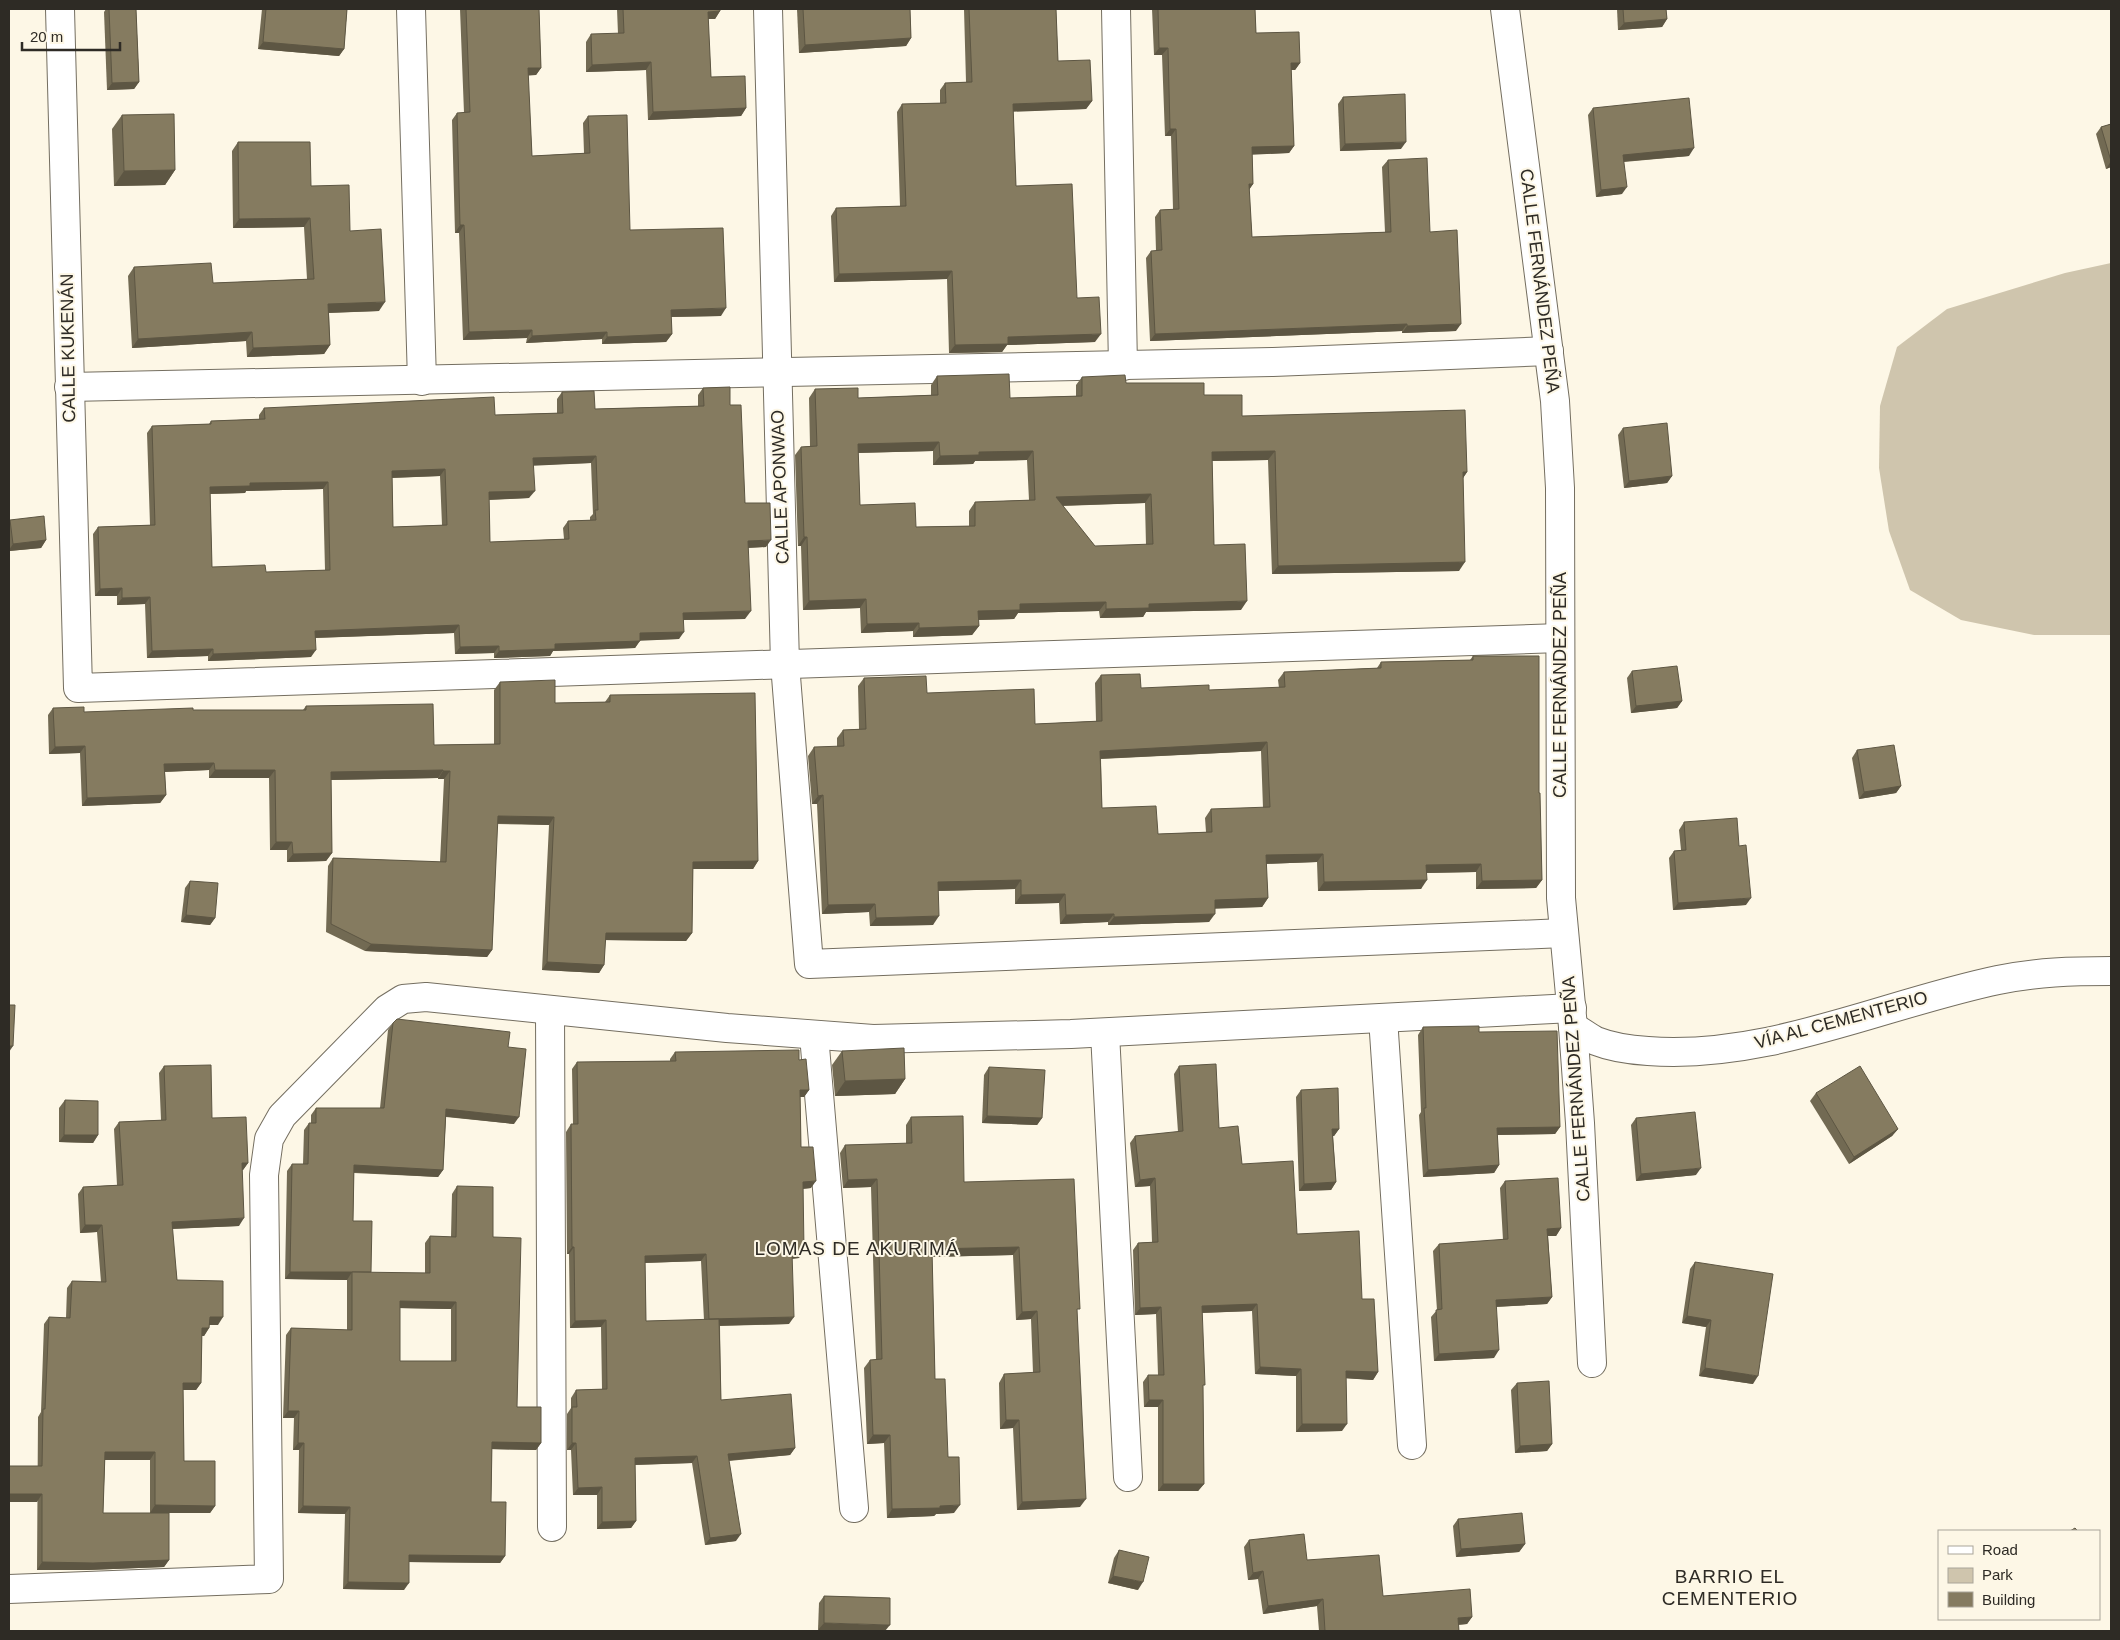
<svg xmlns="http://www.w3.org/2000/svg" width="2120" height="1640" font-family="Helvetica,sans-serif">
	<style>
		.green { fill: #cfc5ad }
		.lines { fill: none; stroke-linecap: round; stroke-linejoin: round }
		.street-casing { stroke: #746e60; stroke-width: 30 }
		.street { stroke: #fff; stroke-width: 28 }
		.wall { fill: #726a53; fill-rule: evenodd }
		.shaded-wall { fill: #5d5643 }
		.building { fill: #857b60; stroke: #5d5643; fill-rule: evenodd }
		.labels { text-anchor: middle; stroke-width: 4; stroke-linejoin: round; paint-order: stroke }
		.street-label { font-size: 18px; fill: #2e2b25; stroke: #fdf7e6 }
		.neighbourhood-label { font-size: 19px; letter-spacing: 1px; fill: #2e2b25; stroke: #fdf7e6 }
	</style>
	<rect width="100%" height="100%" fill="#fdf7e6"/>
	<polygon class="green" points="2111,263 2111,635 2034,635 1961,620 1910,590 1889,531 1879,468 1880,406 1897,347 1947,309 2065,273"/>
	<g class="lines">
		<g class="street-casing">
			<g id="street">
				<polyline points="60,9 78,688 1560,638"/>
				<polyline points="411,9 422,381"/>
				<polyline points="768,9 785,664 809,964 1564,933"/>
				<polyline points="1116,9 1123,366"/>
				<polyline points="1505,9 1555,401 1560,488 1561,898 1573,1027 1580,1123 1592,1363"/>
				<polyline points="69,387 1273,362 1549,351"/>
				<polyline points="550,1010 552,1527"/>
				<polyline points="1383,1018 1412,1445"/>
				<path d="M1573 1027C1581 1031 1588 1037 1596 1041 1611 1047 1632 1050 1648 1051 1768 1060 1883 1004 1998 980 2036 972 2073 971 2111 971"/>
				<polyline points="1105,1033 1128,1477"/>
				<polyline points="814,1035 854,1508"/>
				<polyline points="9,1589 269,1579 264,1175 269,1139 282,1116 387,1009 403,999 426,997 727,1028 873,1039 1071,1034 1572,1008"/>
			</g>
		</g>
		<use href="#street" class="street"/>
	</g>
	<g class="wall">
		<polygon points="106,9 136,9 139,82 134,89 107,90 104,12"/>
		<polygon points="262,9 347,9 344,49 339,56 258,49"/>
		<polygon points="460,9 539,9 541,68 536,75 528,75 532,156 584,153 583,123 588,116 630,230 721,316 671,317 672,334 666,342 602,344 602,339 526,343 527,338 463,340 459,233 455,233 452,120 457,113 464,113"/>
		<polygon points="617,9 720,9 720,11 715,19 708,19 711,77 746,108 741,116 648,120 646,70 586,72 586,42 591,34 618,34"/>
		<polygon points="797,9 910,9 911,38 906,46 799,53"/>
		<polygon points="964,9 1056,9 1058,61 1092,101 1086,109 1013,111 1016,186 1077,298 1095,342 1007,345 1002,352 949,353 947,279 834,282 831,216 836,208 900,206 897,112 902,104 940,103 940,90 945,83 966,82"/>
		<polygon points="1152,9 1255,9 1256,33 1300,63 1295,70 1291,70 1294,146 1289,153 1252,154 1253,184 1249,190 1252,237 1385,232 1382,167 1388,160 1430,232 1456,331 1402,333 1402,331 1150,341 1146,258 1151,251 1156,251 1155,217 1160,210 1173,209 1171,136 1165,136 1162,55 1154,55"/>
		<polygon points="1617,9 1666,9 1667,19 1662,27 1618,30"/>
		<polygon points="1343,97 1401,149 1340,151 1338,104"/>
		<polygon points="1593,108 1689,156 1624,162 1622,194 1596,197 1588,115"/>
		<polygon points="122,115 175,170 165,185 114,186 112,129"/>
		<polygon points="2111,124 2111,167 2106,169 2096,134 2101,127"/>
		<polygon points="238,142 311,186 350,231 379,311 329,313 330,345 324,354 247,357 246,341 132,348 128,276 134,267 213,283 307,279 304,227 233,228 232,151"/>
		<path d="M937 376 1010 398 1076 396V385L1082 377 1204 395 1242 416 1467 472 1463 478 1459 571 1272 574 1268 460 1212 461 1214 545 1241 610 1146 612 1143 617 1100 618 1099 611 1018 613 1014 619 978 620 979 626 972 635 913 637V631L861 633 860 608 803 610 801 546H798L795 455 801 447 810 446 809 398 815 389 858 398 931 395V385ZM933 451V465L973 464 975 461 1027 460 1029 500 975 502 969 511V526L916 527 860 505 858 453ZM1145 503 1146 545 1095 546 1062 506Z"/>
		<path d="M703 388 730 405 745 503 766 547 748 548 745 619 684 620 679 639 640 640 635 648 553 651 550 656 494 658V653L455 654 454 633 315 638 311 657 208 661V656L147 658 145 604 117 605V596H95L93 534 98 527 150 525 147 433 152 426 209 424 211 421 259 419V415L264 408 495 415 557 413V399L562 392 595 409 698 406V395ZM591 463 593 514 590 517V520L568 521 563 528 564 539 490 542 489 500 529 498 534 465ZM440 476 442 525 393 527 392 478ZM323 489 325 570 266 572 212 567 210 494 245 493 246 491Z"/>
		<polygon points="1623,428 1672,476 1667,483 1624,488 1618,435"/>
		<polygon points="10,520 46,540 41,548 9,551 9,521"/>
		<path d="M1473 656 1539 793 1542 880 1536 888 1476 889V872L1427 873 1421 889 1318 891 1317 862 1266 864 1268 898 1262 907 1215 908 1209 922 1108 925V922L1060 924 1059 903 1015 904V889L938 891 933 925 870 926 869 912 822 914 817 804H812L808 756 814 747H837V738L843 730 859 729 858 686 864 678 927 693 1035 724 1096 721 1095 683 1101 675 1141 688 1209 690 1279 688 1278 680 1284 672 1377 668 1381 662 1470 660ZM1261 751 1263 808 1211 809 1205 818 1206 832 1158 834 1102 808 1101 759Z"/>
		<polygon points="1632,671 1682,701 1677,708 1631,713 1627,678"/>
		<polygon points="500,682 555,703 605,702 610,695 758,861 753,869 693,869 692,933 686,941 605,940 604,965 599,973 542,970 549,825 497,824 492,950 487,957 365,951 326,932 328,866 333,858 440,862 444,779 438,779 438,778 331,780 332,853 326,861 287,862 287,850 270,850 269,778 209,778 209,770 165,772 166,795 160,803 82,806 80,753 49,754 48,715 53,708 84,712 193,710 303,710 306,706 434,745 494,744 494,690"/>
		<polygon points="1857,750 1901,786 1896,793 1859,799 1852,758"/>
		<polygon points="1684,822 1746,905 1673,910 1669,858 1674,851 1681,850 1679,830"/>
		<polygon points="190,881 215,918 210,925 181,922 185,888"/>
		<path d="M393 1023 508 1047 514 1124 446 1117 443 1170 438 1177 354 1173 353 1221 371 1273H425V1243L430 1236 451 1237 452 1194 457 1186 493 1237 517 1407 541 1443 536 1450 492 1449 491 1502 505 1556 500 1563 409 1562 404 1590 343 1589 345 1514 298 1513 299 1450H293L294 1418H283L286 1335 291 1328 347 1330V1280L285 1279 287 1171 292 1164H303L304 1130 309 1123H311V1115L316 1108H380L388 1030ZM400 1308 451 1309V1361H400Z"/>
		<polygon points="1423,1027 1479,1032 1560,1127 1555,1134 1497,1135 1499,1165 1494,1173 1423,1177 1419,1115 1421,1112 1418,1035"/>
		<polygon points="842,1051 905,1079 895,1094 835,1096 832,1065"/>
		<path d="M675 1052 799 1060 809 1090 804 1097H800L801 1147 811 1188 803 1189 799 1258 792 1259 789 1324 720 1326 721 1400 795 1448 790 1455 729 1461 736 1541 705 1545 692 1463 635 1465 636 1521 631 1528 597 1529V1495H573L571 1450H567V1414L571 1408V1398L576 1390 602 1389 601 1327 570 1328 569 1254H567L566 1132 571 1124H573L572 1069 577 1062 670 1061V1059ZM701 1261 704 1320 646 1321 645 1263Z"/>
		<path d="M164 1066 212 1118 248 1163 243 1170H242L239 1226 172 1229 177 1280 218 1325H209V1328L204 1336H202L201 1383 196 1390H183L184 1461 215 1506 210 1513H169V1560L164 1567 88 1570H37L38 1417 41 1412 44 1324 49 1317 66 1318 67 1288 72 1281 101 1282 97 1232 80 1233 78 1194 83 1187 117 1185 114 1129 119 1122 161 1120 159 1073ZM105 1460H150V1513H103Z"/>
		<polygon points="1179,1066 1242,1164 1297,1234 1362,1299 1378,1372 1373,1380 1346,1378 1342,1431 1296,1432 1296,1376 1255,1374 1252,1311 1202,1313 1204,1484 1198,1491 1158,1491 1158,1407 1144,1407 1143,1382 1148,1375 1158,1375 1156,1314 1135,1315 1133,1250 1138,1243 1152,1242 1150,1186 1135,1187 1130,1143 1135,1136 1178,1132 1174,1074"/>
		<polygon points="989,1067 1042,1118 1037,1125 982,1123 984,1075"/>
		<polygon points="1301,1090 1339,1129 1334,1136 1333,1136 1336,1182 1331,1190 1299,1191 1296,1097"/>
		<polygon points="1816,1093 1898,1129 1892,1136 1849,1164 1810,1101"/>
		<polygon points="65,1100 98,1135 93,1143 59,1142 59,1108"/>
		<polygon points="911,1117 964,1182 1077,1312 1080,1507 1017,1510 1013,1428 1000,1429 999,1383 1004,1374 1033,1373 1031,1319 1016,1320 1013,1255 932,1257 935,1379 948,1457 954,1513 936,1514 934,1516 887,1518 884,1443 867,1444 864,1368 870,1360 876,1360 871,1187 843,1188 840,1153 845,1145 906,1144 906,1125"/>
		<polygon points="1636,1118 1696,1175 1636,1181 1631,1125"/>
		<polygon points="1505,1181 1561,1228 1556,1236 1548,1236 1552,1297 1547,1304 1496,1307 1494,1358 1434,1361 1431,1317 1437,1310 1433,1251 1439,1244 1503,1240 1500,1188"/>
		<polygon points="1695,1262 1753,1384 1699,1376 1706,1327 1682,1323 1690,1269"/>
		<polygon points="1517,1383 1552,1444 1547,1451 1515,1453 1511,1390"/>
		<polygon points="1458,1519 1525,1544 1519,1552 1456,1557 1453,1526"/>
		<polygon points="1249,1540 1307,1560 1383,1596 1472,1617 1467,1624 1458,1625 1459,1631 1319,1631 1317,1606 1263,1614 1258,1579 1248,1580 1244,1547"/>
		<polygon points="1119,1550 1138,1590 1108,1583 1114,1558"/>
		<polygon points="824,1596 890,1598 818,1630 819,1603"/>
	</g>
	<g class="shaded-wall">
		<polygon points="720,11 715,19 702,19 708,12"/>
		<polygon points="1667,19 1662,27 1618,30 1624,23"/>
		<polygon points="911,38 906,46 799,53 805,45"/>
		<polygon points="263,42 344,49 339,56 258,49"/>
		<polygon points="1159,48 1168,48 1162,55 1154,55"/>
		<polygon points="651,62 646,70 586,72 592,65"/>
		<polygon points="1291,63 1300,63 1295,70 1286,70"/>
		<polygon points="528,68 541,68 536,75 523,76"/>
		<polygon points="139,82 134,89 107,90 112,83"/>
		<polygon points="1092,101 1086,109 1007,112 1013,104"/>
		<polygon points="746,108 741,116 648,120 653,112"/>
		<polygon points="1170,129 1176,129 1171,136 1165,136"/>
		<polygon points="1406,142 1401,149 1340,151 1345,144"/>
		<polygon points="1294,146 1289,153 1247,155 1252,147"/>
		<polygon points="1694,148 1689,156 1618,162 1623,155"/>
		<polygon points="2111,161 2111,167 2106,169"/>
		<polygon points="175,170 165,185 114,186 124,171"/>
		<polygon points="1249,184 1253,184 1248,191"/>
		<polygon points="1627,187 1622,194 1596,197 1601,190"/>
		<polygon points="310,218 304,227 233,228 239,219"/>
		<polygon points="460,225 464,225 459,233 455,233"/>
		<polygon points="952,271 947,279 834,282 839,274"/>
		<polygon points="385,302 379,311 322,313 328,304"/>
		<polygon points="726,308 721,316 665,317 671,310"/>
		<polygon points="1407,324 1402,331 1150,341 1155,334"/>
		<polygon points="1461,324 1456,331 1402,333 1407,326"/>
		<polygon points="532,330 527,338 463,340 469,332"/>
		<polygon points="252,332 246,341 132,348 138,339"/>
		<polygon points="607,332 602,339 526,343 532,336"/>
		<polygon points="672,334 666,342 602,344 607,337"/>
		<polygon points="1101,334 1095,342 1007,345 1002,352 949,353 955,345 1008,337"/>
		<polygon points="330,345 324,354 247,357 253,348"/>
		<polygon points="939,442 933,451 852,453 858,444"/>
		<polygon points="1033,451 1027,460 975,461 973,464 933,465 940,456 979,452"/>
		<polygon points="1275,451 1268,460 1206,461 1212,452"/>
		<polygon points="596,456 591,463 528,466 533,458"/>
		<polygon points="445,469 440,476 386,478 392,471"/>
		<polygon points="1463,472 1467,472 1461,481"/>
		<polygon points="1672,476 1667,483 1624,488 1629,481"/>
		<polygon points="328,482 323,489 246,491 245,493 205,494 210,487 250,483"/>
		<polygon points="535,491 529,498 483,500 489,492"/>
		<polygon points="1151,494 1145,503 1050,506 1056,497"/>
		<polygon points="804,537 807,537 801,546 798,546"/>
		<polygon points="46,540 41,548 9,551 9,550 13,544"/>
		<polygon points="771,540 766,547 743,548 748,541"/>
		<polygon points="1465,562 1459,571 1272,574 1278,566"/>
		<polygon points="122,588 117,596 95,596 100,589"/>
		<polygon points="150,597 145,604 117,605 122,598"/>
		<polygon points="866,599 860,608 803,610 809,601"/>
		<polygon points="1247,601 1241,610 1146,612 1143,617 1100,618 1106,609 1149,604"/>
		<polygon points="1106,602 1099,611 1018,613 1014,619 972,620 978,611 1020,604"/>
		<polygon points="751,611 745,619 678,620 683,613"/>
		<polygon points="919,623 913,631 861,633 867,624"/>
		<polygon points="459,625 454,633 310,638 315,631"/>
		<polygon points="979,626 972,635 913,637 919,628"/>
		<polygon points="684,632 679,639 635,641 640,633"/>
		<polygon points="640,641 635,648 553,651 550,656 494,658 499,651 555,644"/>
		<polygon points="499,646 494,653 455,654 460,647"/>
		<polygon points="213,649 208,656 147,658 152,651"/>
		<polygon points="316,650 311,657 208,661 213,654"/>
		<polygon points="1682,701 1677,708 1631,713 1636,706"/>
		<polygon points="1267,742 1261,751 1094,759 1100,751"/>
		<polygon points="85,746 80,753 49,754 55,747"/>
		<polygon points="214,763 209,770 159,772 164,764"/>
		<polygon points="215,770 275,770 269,778 209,778"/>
		<polygon points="443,770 438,778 325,780 331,772"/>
		<polygon points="443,771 450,771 444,779 438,779"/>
		<polygon points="1901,786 1896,793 1859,799 1864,792"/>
		<polygon points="166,795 160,803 82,806 87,798"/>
		<polygon points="823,795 817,804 812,804 818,796"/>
		<polygon points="498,816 554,817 549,825 492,823"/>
		<polygon points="276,842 292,842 287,850 270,850"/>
		<polygon points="332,853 326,861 287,862 293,854"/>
		<polygon points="1323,854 1317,862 1260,864 1266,855"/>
		<polygon points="758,861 753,869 687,869 693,862"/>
		<polygon points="1481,864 1476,872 1420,873 1426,865"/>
		<polygon points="1021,880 1015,889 932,891 938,882"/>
		<polygon points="1427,880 1421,889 1318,891 1324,882"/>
		<polygon points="1542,880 1536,888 1476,889 1482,881"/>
		<polygon points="1065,894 1059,903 1015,904 1021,895"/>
		<polygon points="1268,898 1262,907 1209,909 1215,900"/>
		<polygon points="1751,898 1746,905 1673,910 1678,903"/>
		<polygon points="875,904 869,912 822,914 828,905"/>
		<polygon points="1114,914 1108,922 1060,924 1066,915"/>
		<polygon points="1215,914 1209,922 1108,925 1114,917"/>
		<polygon points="186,915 215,918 210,925 181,922"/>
		<polygon points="939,916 933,925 870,926 876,918"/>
		<polygon points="606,933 692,933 686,941 600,940"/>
		<polygon points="371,944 492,950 487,957 365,951"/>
		<polygon points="547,962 604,965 599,973 542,970"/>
		<polygon points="9,1046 13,1046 9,1052"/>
		<polygon points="905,1079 895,1094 835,1096 845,1081"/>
		<polygon points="800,1090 809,1090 804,1097 795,1097"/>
		<polygon points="446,1109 519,1117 514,1124 441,1116"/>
		<polygon points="987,1116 1042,1118 1037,1125 982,1123"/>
		<polygon points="1560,1127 1555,1134 1492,1135 1497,1128"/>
		<polygon points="1332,1129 1339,1129 1334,1136 1327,1137"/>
		<polygon points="1898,1129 1892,1136 1849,1164 1854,1157"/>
		<polygon points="64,1135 98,1135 93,1143 59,1142"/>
		<polygon points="242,1163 248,1163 243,1170 237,1171"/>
		<polygon points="354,1165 443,1170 438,1177 349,1172"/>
		<polygon points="1499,1165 1494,1173 1423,1177 1428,1170"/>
		<polygon points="1701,1168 1696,1175 1636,1181 1641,1174"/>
		<polygon points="1155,1178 1150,1186 1135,1187 1140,1180"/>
		<polygon points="877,1179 871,1187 843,1188 848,1180"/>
		<polygon points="816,1181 811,1188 798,1189 803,1182"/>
		<polygon points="1336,1182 1331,1190 1299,1191 1304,1184"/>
		<polygon points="244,1218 239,1226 167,1229 172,1222"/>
		<polygon points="85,1225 102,1225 97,1232 80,1233"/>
		<polygon points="1561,1228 1556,1236 1542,1236 1547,1229"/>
		<polygon points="572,1247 574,1247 569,1254 567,1254"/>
		<polygon points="1019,1247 1013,1255 926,1257 932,1249"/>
		<polygon points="804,1251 799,1258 786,1259 792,1252"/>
		<polygon points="706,1254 701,1261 640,1263 645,1256"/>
		<polygon points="290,1272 371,1272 352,1272 347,1280 285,1279"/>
		<polygon points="1552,1297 1547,1304 1491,1307 1496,1300"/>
		<polygon points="400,1301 456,1302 451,1309 395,1308"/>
		<polygon points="1257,1304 1252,1311 1197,1313 1202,1306"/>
		<polygon points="1161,1307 1156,1314 1135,1315 1140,1308"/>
		<polygon points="1037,1311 1031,1319 1016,1320 1022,1312"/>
		<polygon points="1687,1316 1711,1320 1706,1327 1682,1323"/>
		<polygon points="210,1317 223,1317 218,1325 205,1325"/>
		<polygon points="794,1317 789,1324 704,1326 709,1319"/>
		<polygon points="606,1320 601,1327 570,1328 575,1321"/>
		<polygon points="202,1328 209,1328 204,1336 197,1336"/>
		<polygon points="1499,1350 1494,1358 1434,1361 1439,1354"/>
		<polygon points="1260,1367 1301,1369 1296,1376 1255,1374"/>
		<polygon points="1705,1368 1758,1376 1753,1384 1699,1376"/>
		<polygon points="1346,1371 1378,1372 1373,1380 1341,1378"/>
		<polygon points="183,1383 201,1383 196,1390 178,1390"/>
		<polygon points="1149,1400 1163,1400 1158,1407 1144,1407"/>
		<polygon points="288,1411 299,1411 294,1418 283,1418"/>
		<polygon points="1006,1420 1019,1420 1013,1428 1000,1429"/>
		<polygon points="1302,1424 1347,1424 1342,1431 1296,1432"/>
		<polygon points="873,1435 890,1435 884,1443 867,1444"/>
		<polygon points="492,1442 541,1443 536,1450 487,1449"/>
		<polygon points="298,1443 304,1443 299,1450 293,1450"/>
		<polygon points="572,1443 576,1443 571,1450 567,1450"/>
		<polygon points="1552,1444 1547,1451 1515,1453 1520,1446"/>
		<polygon points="795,1448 790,1455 723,1461 728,1454"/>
		<polygon points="105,1452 155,1452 150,1460 100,1460"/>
		<polygon points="697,1456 692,1463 630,1465 635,1458"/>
		<polygon points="1163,1484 1204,1484 1198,1491 1158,1491"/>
		<polygon points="602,1487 597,1495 573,1495 578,1488"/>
		<polygon points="9,1494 42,1494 37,1502 9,1502"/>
		<polygon points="1086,1499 1080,1507 1017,1510 1022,1502"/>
		<polygon points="155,1505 215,1506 210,1513 150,1513"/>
		<polygon points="960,1505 954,1513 936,1514 934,1516 887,1518 892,1509"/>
		<polygon points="303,1506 350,1507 345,1514 298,1513"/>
		<polygon points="636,1521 631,1528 597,1529 602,1522"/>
		<polygon points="741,1534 736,1541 705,1545 710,1538"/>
		<polygon points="1525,1544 1519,1552 1456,1557 1461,1549"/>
		<polygon points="409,1555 505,1556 500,1563 404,1562"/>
		<polygon points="169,1560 164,1567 88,1570 37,1570 42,1562"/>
		<polygon points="1263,1571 1258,1579 1248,1580 1253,1573"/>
		<polygon points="1113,1576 1143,1582 1138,1590 1108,1583"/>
		<polygon points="348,1582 409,1583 404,1590 343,1589"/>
		<polygon points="1323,1599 1317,1606 1263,1614 1268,1606"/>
		<polygon points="1472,1617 1467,1624 1453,1625 1458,1618"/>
		<polygon points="824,1623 890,1625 885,1631 818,1630"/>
	</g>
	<g class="building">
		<polygon points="109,9 136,9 139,82 112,83"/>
		<polygon points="266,9 347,9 344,49 263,42"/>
		<polygon points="466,9 539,9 541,68 528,68 532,156 590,153 588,116 627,115 630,230 723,228 726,308 671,310 672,334 607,337 607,332 532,336 532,330 469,332 464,225 460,225 457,113 470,112"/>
		<polygon points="623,9 720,9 720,11 708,12 711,77 745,76 746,108 653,112 651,62 592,65 591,34 624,33"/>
		<polygon points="803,9 910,9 911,38 805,45"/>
		<polygon points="969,9 1056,9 1058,61 1090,60 1092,101 1013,104 1016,186 1072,184 1077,298 1099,297 1101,334 1008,337 1008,344 955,345 952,271 839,274 836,208 906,206 902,104 946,103 945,83 972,82"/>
		<polygon points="1158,9 1255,9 1256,33 1299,32 1300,63 1291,63 1294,146 1252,147 1253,184 1249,184 1252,237 1391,232 1388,160 1427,158 1430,232 1457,230 1461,324 1407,326 1407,324 1155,334 1151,251 1162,250 1160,210 1179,209 1176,129 1170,129 1168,48 1159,48"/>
		<polygon points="1623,9 1666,9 1667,19 1624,23"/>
		<polygon points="1405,94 1406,142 1345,144 1343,97"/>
		<polygon points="1689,98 1694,148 1623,155 1627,187 1601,190 1593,108"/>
		<polygon points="174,114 175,170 124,171 122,115"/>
		<polygon points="2111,124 2111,161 2101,127"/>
		<polygon points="238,142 310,142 311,186 349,185 350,231 381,229 385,302 328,304 330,345 253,348 252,332 138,339 134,267 211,263 213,283 314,279 310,218 239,219"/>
		<path d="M1009 374 1010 398 1082 396V377L1125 375 1126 383H1204V395H1242V416L1465 410 1467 472H1463L1465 562 1278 566 1275 451 1212 452 1214 545 1245 544 1247 601 1149 604V608L1106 609V602L1020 604V610L978 611 979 626 919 628V623L867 624 866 599 809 601 807 537H804L801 447 817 446 815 389 858 388V398L938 395 937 376ZM939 442 940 456 979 455V452L1033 451 1035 500 975 502V526L916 527 915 503 860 505 858 444ZM1151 494 1153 544 1095 546 1056 497Z"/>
		<path d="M730 387V405H741L745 503H770L771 540 748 541 751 611 683 613 684 632 640 633V641L555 644V649L499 651V646L460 647 459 625 315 631 316 650 213 654V649L152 651 150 597 122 598V588L100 589 98 527 155 525 152 426 211 424V421L265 419 264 408 494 397 495 415 563 413 562 392 594 391 595 409 704 406 703 388ZM596 456 598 510H595L596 520 568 521 569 539 490 542 489 492 535 491 533 458ZM445 469 447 525 393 527 392 471ZM328 482 330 570 266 572 265 565 212 567 210 487 250 486V483Z"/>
		<polygon points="1667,423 1672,476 1629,481 1623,428"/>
		<polygon points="44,516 46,540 13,544 10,520"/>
		<path d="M1473 656H1539V793H1540L1542 880 1482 881 1481 864 1426 865 1427 880 1324 882 1323 854 1266 855 1268 898 1215 900V914L1114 917V914L1066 915 1065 894 1021 895V880L938 882 939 916 876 918 875 904 828 905 823 795 818 796 814 747 844 746 843 730 866 729 864 678 926 676 927 693 1034 689 1035 724 1102 721 1101 675 1140 674 1141 688 1209 685V690L1285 687 1284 672 1381 668V662L1473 660ZM1267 742 1270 807 1211 809 1212 832 1158 834 1156 806 1102 808 1100 751Z"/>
		<polygon points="1677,666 1682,701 1636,706 1632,671"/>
		<polygon points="555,680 555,703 610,702 610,695 755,693 758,861 693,862 692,933 606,933 604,965 547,962 554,817 498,816 492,950 371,944 331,924 333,858 446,862 450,771 443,771 443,770 331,772 332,853 293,854 292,842 276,842 275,770 215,770 214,763 164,764 166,795 87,798 85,746 55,747 53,708 84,707 84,712 193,708 193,710 306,710 306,706 433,704 434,745 500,744 500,682"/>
		<polygon points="1894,745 1901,786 1864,792 1857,750"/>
		<polygon points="1737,818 1739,846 1746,845 1751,898 1678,903 1674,851 1686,850 1684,822"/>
		<polygon points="190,881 218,883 215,918 186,915"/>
		<polygon points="9,1005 15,1005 13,1046 9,1046"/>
		<polygon points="397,1019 510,1032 508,1047 526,1049 519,1117 446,1109 443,1170 354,1165 353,1221 372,1221 371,1272 290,1272 292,1164 308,1164 309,1123 316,1123 316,1108 384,1108 393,1023"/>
		<polygon points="1479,1026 1479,1032 1557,1031 1560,1127 1497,1128 1499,1165 1428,1170 1424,1108 1426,1108 1423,1027"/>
		<polygon points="904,1048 905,1079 845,1081 842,1051"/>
		<polygon points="799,1050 799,1060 806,1059 809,1090 800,1090 801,1147 813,1147 816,1181 803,1182 804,1251 792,1252 794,1317 709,1319 706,1254 645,1256 646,1321 719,1319 721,1400 791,1394 795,1448 728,1454 741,1534 710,1538 697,1456 635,1458 636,1521 602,1522 602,1487 578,1488 576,1443 572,1443 572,1407 577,1407 576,1390 607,1389 606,1320 575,1321 574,1247 572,1247 571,1124 578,1124 577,1062 676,1061 675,1052"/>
		<polygon points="1216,1064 1219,1128 1238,1126 1242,1164 1293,1161 1297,1234 1359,1231 1362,1299 1374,1299 1378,1372 1346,1371 1347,1424 1302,1424 1301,1369 1260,1367 1257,1304 1202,1306 1205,1385 1203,1385 1204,1484 1163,1484 1163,1400 1149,1400 1148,1375 1164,1375 1161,1307 1140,1308 1138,1243 1158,1242 1155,1178 1140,1180 1135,1136 1183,1131 1179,1066"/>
		<polygon points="211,1065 212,1118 246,1117 248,1163 242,1163 244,1218 172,1222 177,1280 223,1281 223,1317 210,1317 209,1328 202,1328 201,1383 183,1383 184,1461 215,1461 215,1506 155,1505 155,1452 105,1452 103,1513 169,1513 169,1560 93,1563 42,1562 42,1494 9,1494 9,1466 42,1466 43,1409 45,1409 49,1317 70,1318 72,1281 106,1282 102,1225 85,1225 83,1187 123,1185 119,1122 166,1120 164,1066"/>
		<polygon points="1860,1066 1898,1129 1854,1157 1816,1093"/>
		<polygon points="989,1067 1045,1070 1042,1118 987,1116"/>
		<polygon points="1338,1088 1339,1129 1332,1129 1336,1182 1304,1184 1301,1090"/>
		<polygon points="65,1100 98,1101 98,1135 64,1135"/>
		<polygon points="1695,1112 1701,1168 1641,1174 1636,1118"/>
		<polygon points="963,1116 964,1182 1074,1179 1080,1309 1077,1309 1086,1499 1022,1502 1019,1420 1006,1420 1004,1374 1040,1372 1037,1311 1022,1312 1019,1247 932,1249 935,1379 945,1379 948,1457 959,1457 960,1505 940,1506 940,1508 892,1509 890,1435 873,1435 870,1360 882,1359 877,1179 848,1180 845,1145 912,1143 911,1117"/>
		<polygon points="1558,1178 1561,1228 1547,1229 1552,1297 1496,1300 1499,1350 1439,1354 1436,1310 1442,1309 1439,1244 1508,1239 1505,1181"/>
		<path d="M457 1186 493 1187V1237L521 1238 517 1407H541V1443L492 1442 491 1502H506L505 1556 409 1555V1583L348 1582 350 1507 303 1506 304 1443H298L299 1411H288L291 1328 352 1330V1272L430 1273V1236L456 1237ZM400 1301 456 1302V1361H400Z"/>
		<polygon points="1695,1262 1773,1274 1758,1376 1705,1368 1711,1320 1687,1316"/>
		<polygon points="1549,1381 1552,1444 1520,1446 1517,1383"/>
		<polygon points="1522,1513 1525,1544 1461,1549 1458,1519"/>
		<polygon points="2075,1528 2078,1531 2070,1531"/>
		<polygon points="1304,1534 1307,1560 1379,1555 1383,1596 1470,1589 1472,1617 1458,1618 1459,1631 1325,1631 1323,1599 1268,1606 1263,1571 1253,1573 1249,1540"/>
		<polygon points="1119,1550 1149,1557 1143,1582 1113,1576"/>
		<polygon points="824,1596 890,1598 890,1625 824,1623"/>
	</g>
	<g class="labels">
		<g class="street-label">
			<text transform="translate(1540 281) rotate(83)" y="6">CALLE FERNÁNDEZ PEÑA</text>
			<text transform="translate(68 348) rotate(-91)" y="6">CALLE KUKENÁN</text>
			<text transform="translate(780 487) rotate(-92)" y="6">CALLE APONWAO</text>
			<text transform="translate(1560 685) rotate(-90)" y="6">CALLE FERNÁNDEZ PEÑA</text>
			<text transform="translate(1841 1020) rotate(-15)" y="6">VÍA AL CEMENTERIO</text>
			<text transform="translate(1576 1089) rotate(-94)" y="6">CALLE FERNÁNDEZ PEÑA</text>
		</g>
		<g class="neighbourhood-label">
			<text x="857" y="1255">LOMAS DE AKURIMÁ</text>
			<text x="1730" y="1583">BARRIO EL<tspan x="1730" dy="22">CEMENTERIO</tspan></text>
		</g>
	</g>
	<rect width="2120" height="1640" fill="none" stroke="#2e2b25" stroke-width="20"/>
	<rect x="1938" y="1530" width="162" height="90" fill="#fdf7e6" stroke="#aaa599"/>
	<rect x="1948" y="1546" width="25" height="8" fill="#ffffff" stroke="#aaa599"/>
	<text x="1982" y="1555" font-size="15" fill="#2e2b25">Road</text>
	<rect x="1948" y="1568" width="25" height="15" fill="#cfc5ad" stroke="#aaa599"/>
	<text x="1982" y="1580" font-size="15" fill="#2e2b25">Park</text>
	<rect x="1948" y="1592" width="25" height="15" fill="#857b60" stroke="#aaa599"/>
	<text x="1982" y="1605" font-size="15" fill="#2e2b25">Building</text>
	<path d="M22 42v8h98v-8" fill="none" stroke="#2e2b25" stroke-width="2.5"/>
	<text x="30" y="42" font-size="15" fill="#2e2b25" stroke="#fdf7e6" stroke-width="4" paint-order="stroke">20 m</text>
</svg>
